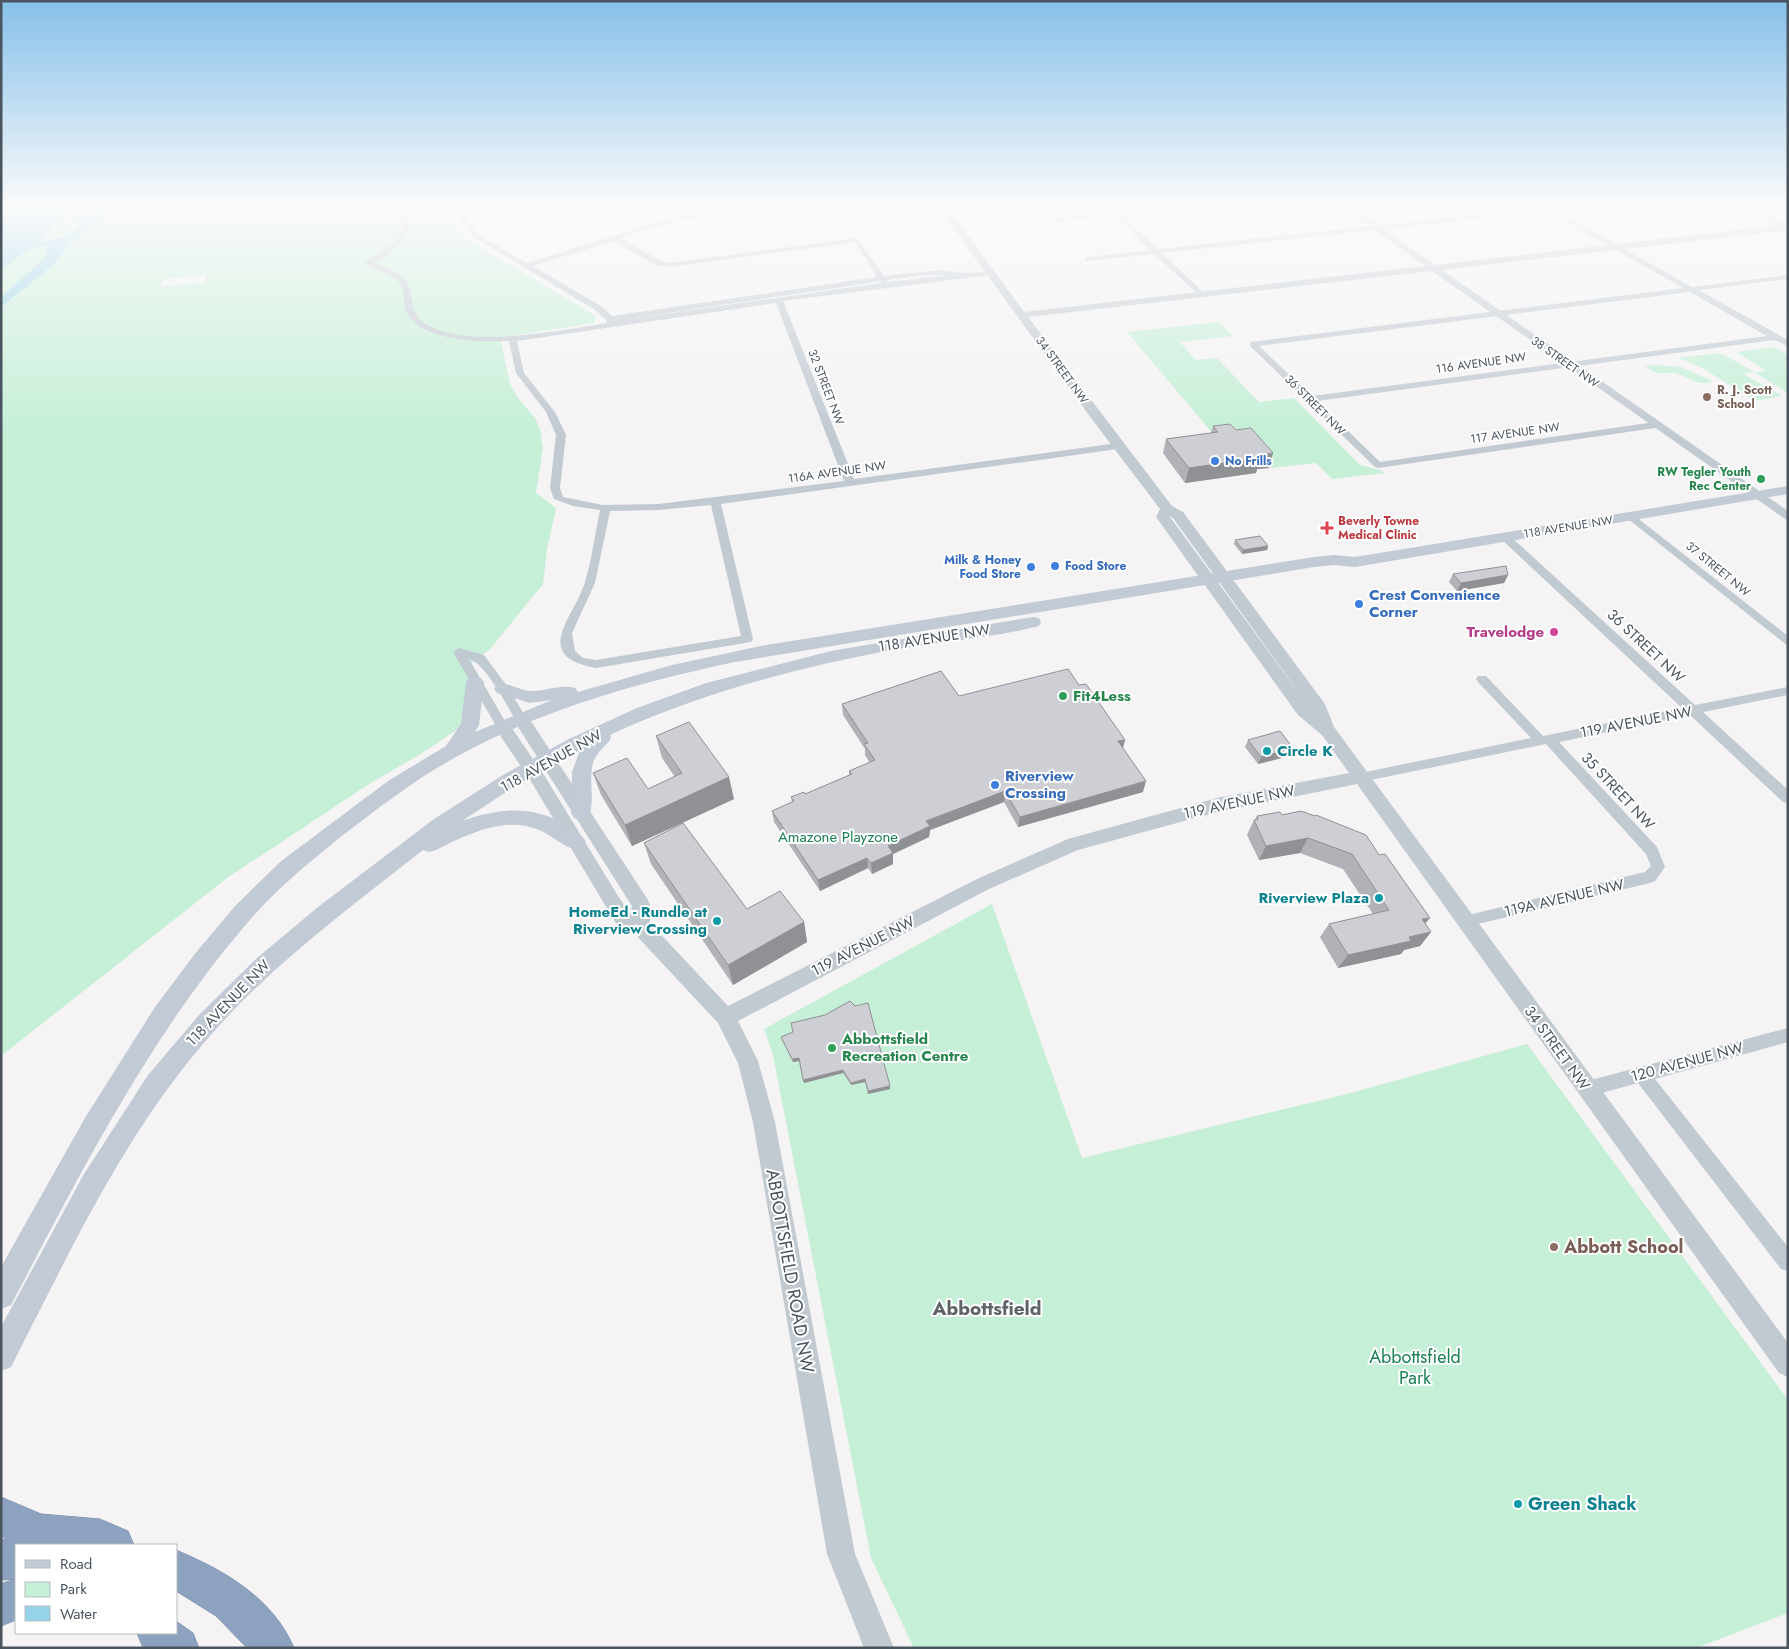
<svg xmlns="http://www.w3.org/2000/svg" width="1789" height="1649" font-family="Jost,sans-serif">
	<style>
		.green { fill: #c5efd7; fill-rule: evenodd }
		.water { fill: #94d3ea }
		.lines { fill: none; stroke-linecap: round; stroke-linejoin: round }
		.motorway-casing { stroke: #788daa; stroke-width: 1 }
		.minor { fill: #c1c9d1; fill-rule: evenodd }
		.tertiary { fill: #c1c9d1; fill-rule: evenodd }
		.secondary { fill: #c2cad5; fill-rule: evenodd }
		.motorway { fill: #8da2bf; fill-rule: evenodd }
		.wall { fill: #b0b2b7 }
		.shaded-wall { fill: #909195 }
		.building { fill: #cdcfd5; stroke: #909195 }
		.education-dot { fill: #8d6e63; stroke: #fff; stroke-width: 2 }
		.shop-dot { fill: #3f7fe0; stroke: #fff; stroke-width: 2 }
		.leisure-dot { fill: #2e9e5b; stroke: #fff; stroke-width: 2 }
		.health-dot { fill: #e0444e; stroke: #fff; stroke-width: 2 }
		.hotel-dot { fill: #d1479c; stroke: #fff; stroke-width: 2 }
		.culture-dot { fill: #0f9aa8; stroke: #fff; stroke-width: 2 }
		.labels { text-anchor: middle; stroke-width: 4; stroke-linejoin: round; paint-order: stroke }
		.far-street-label { font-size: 12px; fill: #4b5560; stroke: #fff }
		.far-education-label { font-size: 12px; font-weight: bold; fill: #785e54; stroke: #fff; text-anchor: start }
		.far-shop-label { font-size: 12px; font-weight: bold; fill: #366cbe; stroke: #fff; text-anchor: start }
		.far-leisure-label { font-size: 12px; font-weight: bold; fill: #27864d; stroke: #fff; text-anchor: end }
		.far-health-label { font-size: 12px; font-weight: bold; fill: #be3a42; stroke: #fff; text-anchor: start }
		.shop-label { font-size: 15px; font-weight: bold; fill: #366cbe; stroke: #fff; text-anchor: start }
		.hotel-label { font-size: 15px; font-weight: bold; fill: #b23c85; stroke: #fff; text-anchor: end }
		.street-label { font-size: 15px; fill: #4b5560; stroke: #fff }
		.leisure-label { font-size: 15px; font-weight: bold; fill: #27864d; stroke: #fff; text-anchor: start }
		.culture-label { font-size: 15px; font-weight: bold; fill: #0d838f; stroke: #fff; text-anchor: end }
		.park-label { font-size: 15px; fill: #1c8154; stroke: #fff }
		.near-education-label { font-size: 18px; font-weight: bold; fill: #785e54; stroke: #fff; text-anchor: start }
		.near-street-label { font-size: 18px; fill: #4b5560; stroke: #fff }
		.near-park-label { font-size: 18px; fill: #1c8154; stroke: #fff }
		.near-culture-label { font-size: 18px; font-weight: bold; fill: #0d838f; stroke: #fff; text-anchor: start }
		.near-neighbourhood-label { font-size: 19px; font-weight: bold; fill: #5f6267; stroke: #fff }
	</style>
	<rect width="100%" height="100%" fill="#f5f3f3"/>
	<g class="green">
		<path d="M73 204H99C75 228 73 237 38 242L49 233Z"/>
		<path d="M120 204H441L468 240 596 316 594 323 503 337 501 342 510 384 518 398 535 418 541 432 540 435H542L541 438 543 447 536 493 556 508 547 549 543 584 490 649 470 664 465 724 427 750 366 786 227 878 1 1056V307L55 264 70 244ZM207 275 204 282 160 287 163 279Z"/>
		<polygon points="41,245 47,247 48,256 1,297 1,270 26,251"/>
		<polygon points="1219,322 1233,336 1180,342 1196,360 1217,358 1259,402 1294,398 1360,465 1380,470 1385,473 1332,479 1316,463 1271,468 1239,432 1214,435 1127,332"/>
		<polygon points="1774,347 1788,355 1788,393 1754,372 1766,371 1736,352"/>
		<polygon points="1718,353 1725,355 1754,372 1742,373 1782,396 1755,401 1701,367 1678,358"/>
		<path d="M1656 365 1680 367 1713 381C1696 388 1688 375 1673 373 1667 372 1661 375 1654 372 1650 370 1649 367 1644 366Z"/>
		<polygon points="992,904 1082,1158 1347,1094 1527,1044 1788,1400 1788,1613 1696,1648 914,1648 871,1558 773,1055 764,1029"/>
	</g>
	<path class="water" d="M1 204H73L39 242C55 240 70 237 80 224L78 220 99 204H120L70 244 55 264 1 307V297L47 256 44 252 47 247 41 245 26 251 1 270Z"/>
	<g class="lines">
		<g class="motorway-casing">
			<g id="motorway">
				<polygon points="1,1497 41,1514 100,1519 128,1531 134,1545 16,1545 16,1579 1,1580 1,1540 7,1539 1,1537"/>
				<path d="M176 1550C224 1570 273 1598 294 1648H247L216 1616 176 1591Z"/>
				<polygon points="16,1579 16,1620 1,1626 1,1584"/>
				<polygon points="176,1621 193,1633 199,1648 143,1648 137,1633 176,1633"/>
			</g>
		</g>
		<g class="minor">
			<path d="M394 204H401C421 234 399 249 374 263 384 267 396 270 404 278 416 291 407 310 423 322 463 351 561 330 607 323L606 320 595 310 474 237 449 204H456L478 235 527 263 679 216 666 204H674L686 216 802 204H830L675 221 620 238 661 261 669 263 857 238 884 276 941 270 965 273 994 271V275H991L783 301 854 479 1118 443 1123 446 1118 449 721 504 753 639 751 642 596 668C530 656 574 618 585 582 592 559 595 534 600 510L573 506 554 499 550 488 556 435 546 412 516 373 509 341C481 342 422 342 407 313 401 303 407 290 398 281 388 271 374 271 364 263 385 244 418 240 394 204ZM613 241 656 265 669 267 855 242 877 277 612 316 601 306 533 266ZM925 275H949L888 282 886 280ZM880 281 881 283 614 321 844 287ZM776 303 844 481 658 504 603 505 563 497 560 488 566 435 555 412 524 373 517 341ZM711 505 741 636 596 660 583 658 575 651 572 633 595 583 610 511 658 510Z"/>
			<polygon points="555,204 583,204 580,206"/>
			<path d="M1031 204H1038L1047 216 1057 218 1190 204H1218L1122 215 1158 249 1549 207 1602 204 1557 211 1692 287 1788 275V279L1699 290 1788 340V346L1774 340 1317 401 1380 462 1655 422 1660 425 1655 428 1378 468 1375 467 1250 346V342L1683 288 1548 211 1162 253 1203 292V296H1200L1154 254 1085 261V257H1088L1150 250 1115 216 1057 222 1043 218ZM1690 292 1767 336 1312 396 1259 346Z"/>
			<polygon points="1734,204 1743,204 1788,226 1788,231"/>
			<polygon points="1631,513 1788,636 1788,646 1627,518 1626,516"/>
			<polygon points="1505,534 1509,535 1695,705 1788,687 1788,695 1703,712 1788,790 1788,803 1783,802 1690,715 1559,742 1657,847 1665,867 1655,881 1650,883 1465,927 1460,925 1458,921 1460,917 1645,872 1651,866 1646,854 1546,744 1361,782 1356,780 1354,777 1356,774 1531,738 1478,682 1476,679 1478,676 1486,676 1543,736 1682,708 1501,539 1500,537"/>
			<path d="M459 648 484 655 507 686 527 719 525 722H517C507 706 486 664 469 659L509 728 503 733 499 731 453 652Z"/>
			<polygon points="1788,1028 1788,1042 1655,1079 1788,1247 1788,1271 1781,1269 1638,1083 1587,1097 1581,1095 1579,1089 1581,1083 1587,1081"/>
		</g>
		<path class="tertiary" d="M936 204H945L1024 312 1425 266 1339 204H1349L1435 265 1788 224V230L1442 270 1788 511V521L1432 271 1028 317 1172 506 1183 512 1325 704 1334 727 1788 1343V1377L1779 1373 1357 784 1217 812 1078 850 989 889 738 1021 758 1061 775 1122 855 1554 894 1648H864L827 1554 753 1122 738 1063 718 1023 633 932 617 925 532 783 495 728 497 724H509L544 775 618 896 631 914 632 906 513 719 515 715H527L648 900 650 905V923L728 1006 977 879 1068 839 1217 798 1349 773 1322 735 1298 715 1156 517 1160 509 1091 418ZM1170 516 1173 518 1310 708 1170 517Z"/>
		<g class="secondary">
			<path d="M1788 486V494L1355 567 1334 565 1314 567 735 662C626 685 515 717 421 778 394 796 369 815 343 835 310 862 277 888 249 921 150 1035 81 1172 11 1305L1 1309V1267L85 1118 155 1007 194 955 235 906 280 862 388 781 446 746 461 724 466 682 469 678 475 676 481 678 484 682 479 725 475 732 552 700 530 703 497 693 494 689 497 685C509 681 519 691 532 691 546 691 561 684 575 688L578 692 672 665 761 646 1314 557 1334 555 1355 557Z"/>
			<path d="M1033 617 1039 618 1041 622 1039 626C993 638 940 642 892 650 796 668 705 692 616 732L610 735 611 738C606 747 596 752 593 763 588 781 596 803 588 818L581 821 574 818 571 813 572 772 580 750 517 785 462 821C498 808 532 805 566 825 573 830 582 834 586 842L583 848 576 850C562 846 552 835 539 830 505 815 466 835 436 850L429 852 423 850C351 907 278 960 217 1028 127 1127 71 1250 11 1367L1 1371V1327L84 1174 148 1075 200 1014 257 958 318 907 434 819 503 775 569 739 637 708 706 683 831 651Z"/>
		</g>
		<use href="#motorway" class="motorway"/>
	</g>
	<g class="wall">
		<polygon points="1213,426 1269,468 1257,469 1256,473 1185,483 1163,453 1166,439 1211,433"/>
		<polygon points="1235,540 1268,546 1267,550 1242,554 1234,544"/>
		<polygon points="1453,574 1508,575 1504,583 1457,591 1449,582"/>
		<polygon points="1079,685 1125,740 1123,748 1143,792 1018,827 1004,802 930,830 929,837 893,854 893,864 872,874 868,868 820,891 774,822 772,811 792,802 791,797 805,794 849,775 849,771 870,763 865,755 865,749 843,715 842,704 959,696"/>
		<polygon points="656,736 734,799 632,846 601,795 593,773 648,789 675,777 662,758"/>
		<polygon points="1248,740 1293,748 1289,756 1258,764 1245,747"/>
		<polygon points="1282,815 1315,816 1425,924 1431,932 1420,946 1404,950 1401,954 1338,968 1320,937 1329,924 1373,914 1343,869 1300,853 1259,860 1247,835 1254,820 1255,820 1257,816"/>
		<polygon points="644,843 747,909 804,922 807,942 733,985 651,864"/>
		<polygon points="793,1032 890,1086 890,1089 868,1094 865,1082 851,1085 843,1073 804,1083 799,1061 793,1062 782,1040 781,1037"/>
	</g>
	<g class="shaded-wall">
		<polygon points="714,204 733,204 715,207"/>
		<polygon points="1273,453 1269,468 1257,469 1256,473 1185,483 1189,468"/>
		<polygon points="1268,546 1267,550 1242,554 1243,550"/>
		<polygon points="1508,575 1504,583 1457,591 1461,583"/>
		<polygon points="1125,740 1122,751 1118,741"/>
		<polygon points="1293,748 1289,756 1258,764 1261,757"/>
		<polygon points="729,777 734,799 632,846 625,825"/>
		<polygon points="1146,781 1143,792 1018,827 1020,817"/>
		<polygon points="1005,791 1004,802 930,830 929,837 893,854 893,864 872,874 871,863 888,846 926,821"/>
		<polygon points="1308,838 1300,853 1259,860 1266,846"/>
		<polygon points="867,858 868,868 820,891 818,880"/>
		<polygon points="1430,918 1419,931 1422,919"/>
		<polygon points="804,922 807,942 733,985 728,965"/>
		<polygon points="1431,932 1420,946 1404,950 1401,954 1338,968 1348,955 1409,937"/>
		<polygon points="799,1058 799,1061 793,1062 792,1059"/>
		<polygon points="843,1070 843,1073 804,1083 803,1080"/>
		<polygon points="865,1079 865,1082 851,1085 851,1083"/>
		<polygon points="890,1086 890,1089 868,1094 868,1091"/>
	</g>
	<g class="building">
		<polygon points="1230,424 1236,430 1251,428 1273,453 1258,455 1260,458 1189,468 1166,439 1218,432 1213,426"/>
		<polygon points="1260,536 1268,546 1243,550 1235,540"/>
		<polygon points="1506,566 1508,575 1461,583 1453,574"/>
		<polygon points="1068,669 1079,685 1086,684 1125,740 1118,741 1146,781 1020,817 1005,791 926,821 930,826 888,846 893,853 871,863 867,858 818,880 772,811 794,801 791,797 804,792 805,794 852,774 849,771 875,760 864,744 868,743 842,704 941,671 959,696"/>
		<polygon points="689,722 729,777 625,825 593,773 627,758 648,789 682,773 656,736"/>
		<polygon points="1280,731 1293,748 1261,757 1248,740"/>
		<polygon points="1301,811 1315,816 1316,815 1366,835 1379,855 1385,854 1430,918 1422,919 1431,932 1409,937 1411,941 1348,955 1329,924 1389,910 1352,854 1308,838 1266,846 1254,820 1258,819 1257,816 1280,812 1282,815"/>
		<polygon points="683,823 747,909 780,891 804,922 728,965 644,843"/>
		<polygon points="850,1001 855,1006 868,1003 890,1086 868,1091 865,1079 851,1083 843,1070 803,1080 799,1058 792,1059 781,1037 793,1032 791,1023 825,1015"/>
	</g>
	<linearGradient id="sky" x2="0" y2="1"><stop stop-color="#86c0e9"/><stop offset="0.47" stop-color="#fafafa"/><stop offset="1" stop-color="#fafafa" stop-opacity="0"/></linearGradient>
	<rect width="1789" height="435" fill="url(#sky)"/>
	<g class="education-dot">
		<circle cx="1707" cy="397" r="5"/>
		<circle cx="1554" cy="1247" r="5"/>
	</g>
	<g class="shop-dot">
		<circle cx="1215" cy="461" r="5"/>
		<circle cx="1055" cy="566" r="5"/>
		<circle cx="1031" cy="567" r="5"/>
		<circle cx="1359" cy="604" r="5"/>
		<circle cx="995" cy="785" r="5"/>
	</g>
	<g class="leisure-dot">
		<circle cx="1761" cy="479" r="5"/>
		<circle cx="1063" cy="696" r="5"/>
		<circle cx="832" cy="1048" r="5"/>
	</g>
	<path class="health-dot" d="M1324.5 520.5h5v5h5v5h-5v5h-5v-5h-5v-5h5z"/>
	<circle class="hotel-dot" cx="1554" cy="632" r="5"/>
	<g class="culture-dot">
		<circle cx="1267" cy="751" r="5"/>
		<circle cx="1379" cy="898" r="5"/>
		<circle cx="717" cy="921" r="5"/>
		<circle cx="1518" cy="1504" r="5"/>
	</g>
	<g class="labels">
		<g class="far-street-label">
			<text transform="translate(1565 362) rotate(35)" y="4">38 STREET NW</text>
			<text transform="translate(1481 363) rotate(-8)" y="4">116 AVENUE NW</text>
			<text transform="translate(1062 370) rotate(54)" y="4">34 STREET NW</text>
			<text transform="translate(826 387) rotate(69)" y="4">32 STREET NW</text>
			<text transform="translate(1315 405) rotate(45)" y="4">36 STREET NW</text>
			<text transform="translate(1515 433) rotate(-8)" y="4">117 AVENUE NW</text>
			<text transform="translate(837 472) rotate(-8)" y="4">116A AVENUE NW</text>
			<text transform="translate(1568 527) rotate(-9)" y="4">118 AVENUE NW</text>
			<text transform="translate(1718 569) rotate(39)" y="4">37 STREET NW</text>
		</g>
		<g class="far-education-label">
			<text x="1717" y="394">R. J. Scott<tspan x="1717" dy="14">School</tspan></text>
		</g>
		<g class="far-shop-label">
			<text x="1225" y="465">No Frills</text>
			<text x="1021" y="564" text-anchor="end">Milk &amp; Honey<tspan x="1021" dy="14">Food Store</tspan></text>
			<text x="1065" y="570">Food Store</text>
		</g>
		<g class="far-leisure-label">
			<text x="1751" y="476">RW Tegler Youth<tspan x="1751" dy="14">Rec Center</tspan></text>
		</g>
		<g class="far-health-label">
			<text x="1338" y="525">Beverly Towne<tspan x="1338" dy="14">Medical Clinic</tspan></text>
		</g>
		<g class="shop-label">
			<text x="1369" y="600">Crest Convenience<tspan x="1369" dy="17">Corner</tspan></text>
			<text x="1005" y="781">Riverview<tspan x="1005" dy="17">Crossing</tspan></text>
		</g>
		<g class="hotel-label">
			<text x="1544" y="637">Travelodge</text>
		</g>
		<g class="street-label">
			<text transform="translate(934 638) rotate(-9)" y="5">118 AVENUE NW</text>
			<text transform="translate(1646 646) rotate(43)" y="5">36 STREET NW</text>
			<text transform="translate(1636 722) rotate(-11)" y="5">119 AVENUE NW</text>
			<text transform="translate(551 761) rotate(-29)" y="5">118 AVENUE NW</text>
			<text transform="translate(1618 791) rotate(47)" y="5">35 STREET NW</text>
			<text transform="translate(1239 802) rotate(-12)" y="5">119 AVENUE NW</text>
			<text transform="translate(1564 898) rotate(-13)" y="5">119A AVENUE NW</text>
			<text transform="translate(863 946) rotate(-27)" y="5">119 AVENUE NW</text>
			<text transform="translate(228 1003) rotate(-46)" y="5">118 AVENUE NW</text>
			<text transform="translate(1557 1048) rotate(54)" y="5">34 STREET NW</text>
			<text transform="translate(1687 1062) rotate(-15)" y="5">120 AVENUE NW</text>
		</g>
		<g class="leisure-label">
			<text x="1073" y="701">Fit4Less</text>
			<text x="842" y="1044">Abbottsfield<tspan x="842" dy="17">Recreation Centre</tspan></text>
		</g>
		<g class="culture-label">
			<text x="1277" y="756" text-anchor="start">Circle K</text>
			<text x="1369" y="903">Riverview Plaza</text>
			<text x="707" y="917">HomeEd - Rundle at<tspan x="707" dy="17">Riverview Crossing</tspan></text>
		</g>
		<g class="park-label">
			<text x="838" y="842">Amazone Playzone</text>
		</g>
		<g class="near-education-label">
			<text x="1564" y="1253">Abbott School</text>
		</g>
		<g class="near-street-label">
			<text transform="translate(790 1271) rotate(80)" y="6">ABBOTTSFIELD ROAD NW</text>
		</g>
		<g class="near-park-label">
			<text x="1415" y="1363">Abbottsfield<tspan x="1415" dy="21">Park</tspan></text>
		</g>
		<g class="near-culture-label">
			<text x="1528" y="1510">Green Shack</text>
		</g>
		<g class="near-neighbourhood-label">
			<text x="987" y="1315">Abbottsfield</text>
		</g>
	</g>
	<rect width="1789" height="1649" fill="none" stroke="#4b5560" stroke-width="5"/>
	<rect x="15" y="1544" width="162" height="90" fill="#ffffff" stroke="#b7bbbf"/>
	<rect x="25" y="1560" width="25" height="8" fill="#c2cad5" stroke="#b7bbbf"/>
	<text x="60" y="1569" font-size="15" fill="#4b5560">Road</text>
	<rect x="25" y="1582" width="25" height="15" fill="#c5efd7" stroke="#b7bbbf"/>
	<text x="60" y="1594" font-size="15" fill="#4b5560">Park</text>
	<rect x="25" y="1606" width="25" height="15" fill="#94d3ea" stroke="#b7bbbf"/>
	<text x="60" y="1619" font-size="15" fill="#4b5560">Water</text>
</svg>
